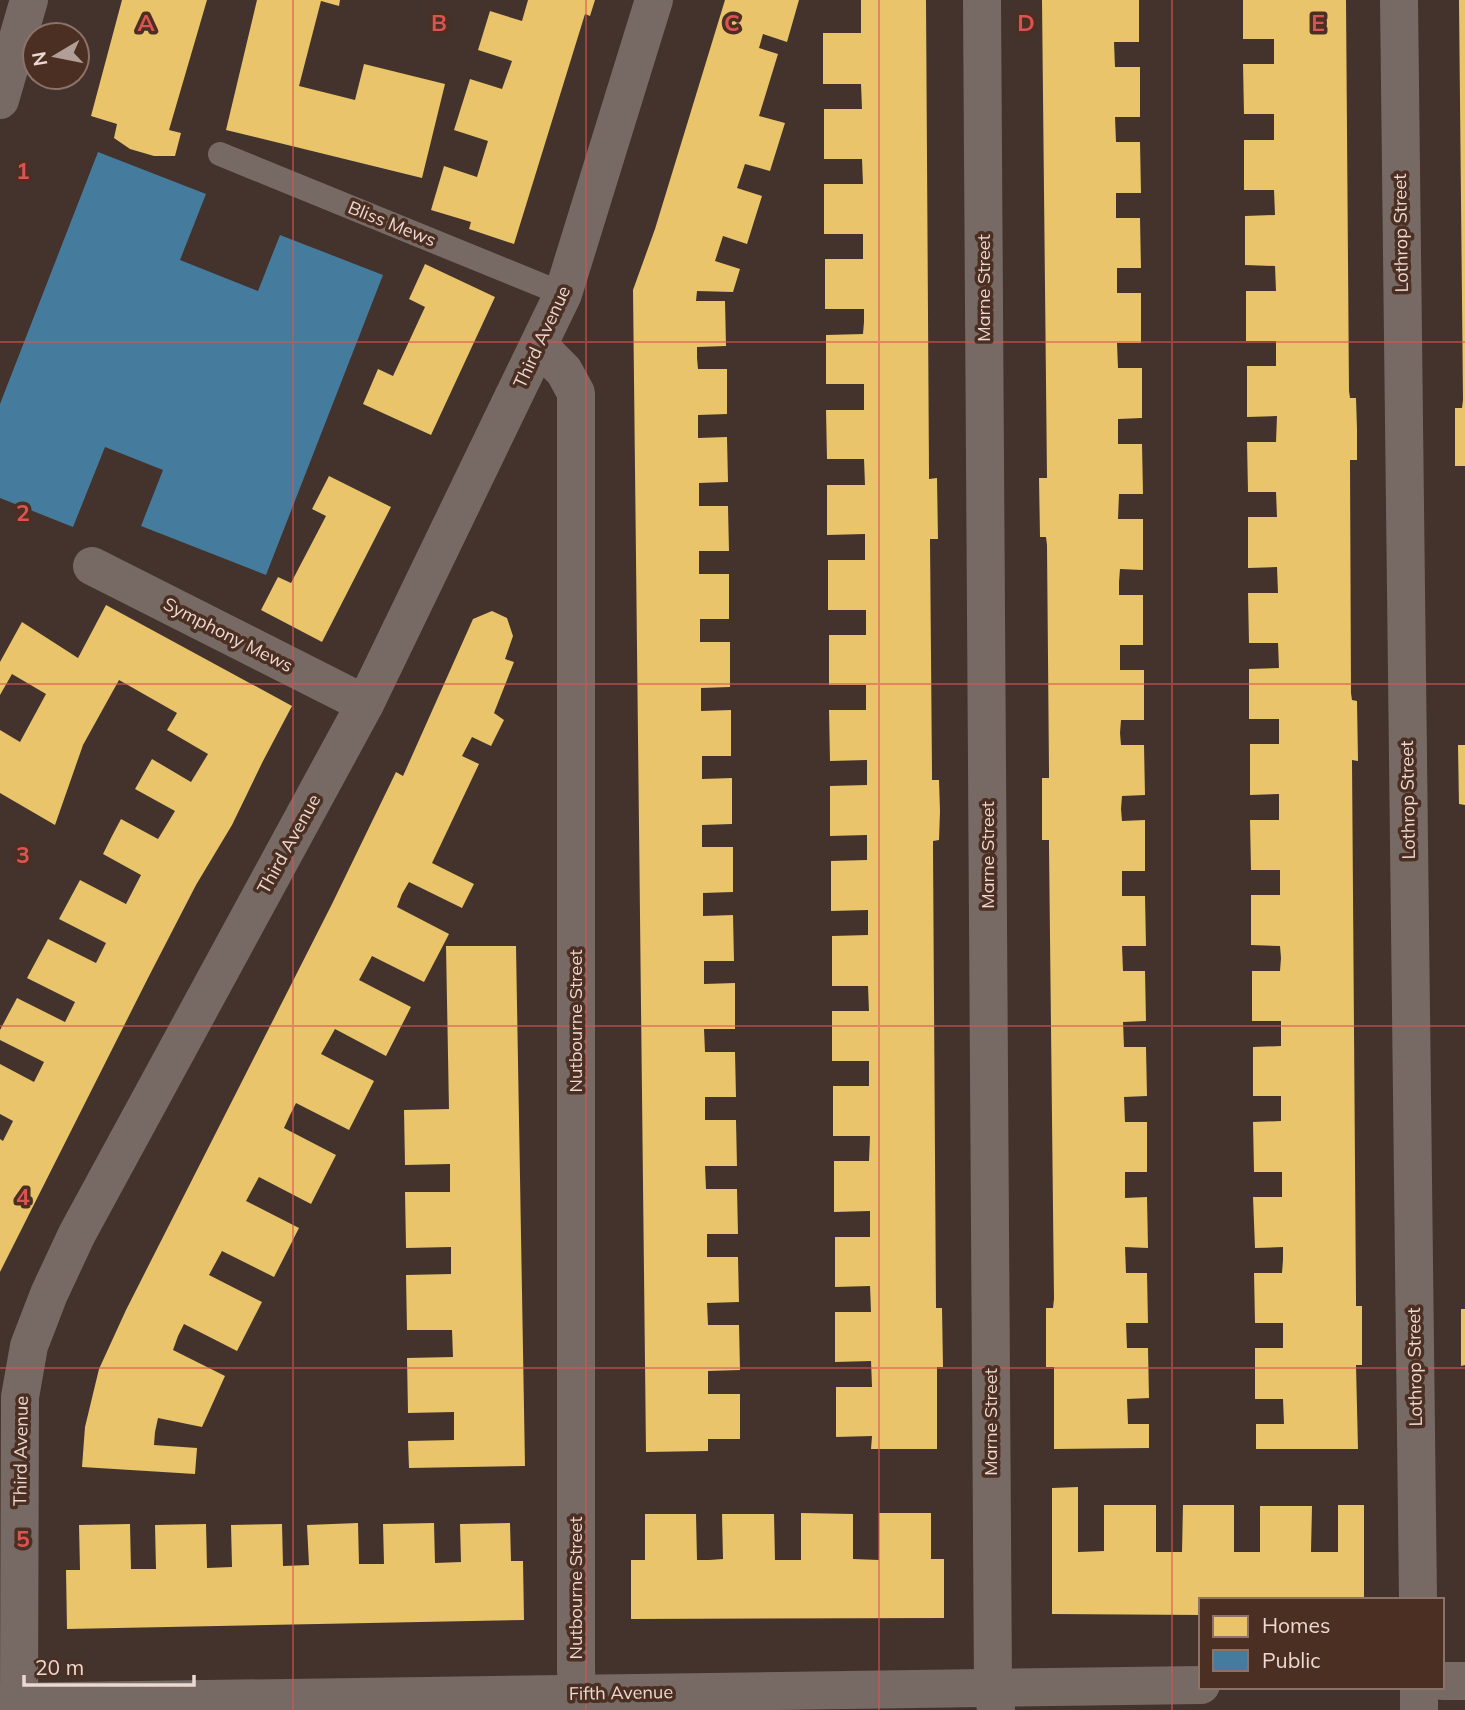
<svg xmlns="http://www.w3.org/2000/svg" width="1465" height="1710" font-family="Mulish,sans-serif">
	<style>
		.homes { fill: #e9c46a }
		.public { fill: #457b9d }
		.lines { fill: none; stroke-linecap: round; stroke-linejoin: round }
		.service { stroke: #776a65; stroke-width: 24 }
		.minor { stroke: #776a65; stroke-width: 38 }
		.grid { fill: none; stroke: #dc5452; stroke-width: 2; stroke-opacity: 0.55 }
		.labels { text-anchor: middle; stroke-width: 7; stroke-linejoin: round; paint-order: stroke }
		.street-label { font-size: 18px; fill: #ecd9d1; stroke: #4c2f23 }
		.grid-label { font-size: 23px; text-anchor: middle; font-weight: bold; fill: #dc5452; stroke: #4c2f23; stroke-width: 7; stroke-linejoin: round; paint-order: stroke }
	</style>
	<rect width="100%" height="100%" fill="#43332c"/>
	<g class="homes">
		<polygon points="122,0 207,0 169,130 181,133 175,156 154,156 130,149 114,138 117,124 91,116"/>
		<polygon points="257,0 340,0 339,6 321,1 299,86 355,100 364,64 445,84 422,178 226,130"/>
		<polygon points="528,0 595,0 590,16 585,14 514,244 469,229 471,222 431,210 444,166 477,177 488,141 454,130 470,79 502,89 512,61 478,50 490,11 522,21"/>
		<polygon points="725,0 799,0 787,42 763,34 759,48 778,54 759,116 785,123 770,171 745,164 737,188 762,196 747,244 723,236 715,261 740,269 733,292 697,291 696,301 725,301 726,346 697,347 697,358 698,369 727,369 727,414 698,415 698,438 727,437 728,482 699,483 699,506 728,506 729,551 699,551 699,574 729,574 729,619 700,619 700,642 730,642 730,687 701,688 701,711 731,710 731,756 702,756 702,779 732,778 732,824 702,825 702,847 733,847 733,892 703,893 703,916 733,915 734,961 704,961 704,984 735,983 735,1029 704,1029 705,1052 735,1052 736,1097 705,1097 705,1120 736,1120 737,1166 705,1166 706,1189 737,1189 738,1234 707,1234 707,1257 738,1257 739,1302 707,1303 708,1325 739,1325 740,1370 708,1371 708,1394 740,1394 740,1439 708,1439 708,1451 646,1452 633,290 655,229"/>
		<polygon points="861,0 926,0 929,471 929,479 937,478 938,539 930,539 932,773 932,780 939,780 940,811 939,840 933,841 933,848 936,1308 942,1308 943,1367 937,1367 937,1449 871,1449 872,1436 836,1437 836,1387 872,1387 871,1361 835,1362 835,1312 871,1312 870,1286 835,1287 835,1237 870,1237 870,1211 834,1212 834,1161 869,1161 870,1136 833,1136 833,1086 869,1086 869,1061 832,1061 832,1011 869,1011 868,986 832,986 832,936 868,935 868,910 831,911 831,861 867,860 867,835 830,836 830,786 867,785 867,760 830,761 829,710 866,710 866,685 829,685 829,635 866,635 866,610 828,610 828,560 865,560 865,534 827,535 827,485 865,485 864,459 827,459 826,410 864,410 864,384 826,384 826,335 863,334 864,322 864,309 825,309 825,259 863,259 863,234 824,234 824,184 863,184 862,159 824,159 824,109 862,109 861,84 823,84 823,33 861,33"/>
		<polygon points="1042,0 1139,0 1139,42 1114,42 1115,67 1140,67 1140,117 1115,117 1116,142 1140,142 1141,193 1116,193 1116,218 1140,218 1141,268 1117,268 1117,293 1141,293 1141,343 1117,343 1118,368 1142,368 1142,418 1118,419 1118,444 1142,444 1143,494 1119,494 1118,519 1143,519 1143,570 1120,569 1119,582 1119,595 1143,595 1143,645 1120,645 1120,670 1144,670 1144,720 1121,720 1120,733 1121,745 1144,745 1145,795 1122,796 1121,809 1122,821 1145,820 1145,871 1122,871 1122,896 1145,896 1146,946 1122,946 1123,971 1145,971 1146,1021 1123,1022 1124,1047 1146,1047 1147,1096 1124,1097 1125,1122 1147,1122 1147,1172 1125,1172 1125,1198 1147,1197 1148,1248 1125,1247 1126,1273 1147,1273 1148,1323 1126,1323 1127,1348 1148,1348 1149,1398 1127,1399 1128,1424 1149,1424 1149,1448 1054,1449 1054,1367 1046,1367 1046,1308 1053,1308 1054,1299 1049,846 1049,840 1042,840 1042,778 1049,778 1049,771 1047,545 1046,537 1040,537 1039,478 1047,478"/>
		<polygon points="1243,0 1346,0 1349,391 1350,398 1356,398 1357,429 1357,460 1350,460 1351,693 1352,700 1357,701 1358,761 1352,760 1356,1298 1356,1306 1362,1306 1362,1365 1356,1365 1358,1449 1256,1449 1256,1424 1284,1424 1283,1399 1255,1399 1255,1348 1283,1348 1283,1323 1255,1323 1254,1273 1282,1273 1283,1260 1283,1247 1255,1248 1253,1197 1282,1197 1282,1172 1254,1172 1253,1122 1281,1121 1281,1096 1253,1096 1253,1047 1281,1046 1281,1021 1252,1021 1252,971 1280,971 1281,958 1280,946 1251,945 1251,895 1280,895 1280,870 1251,870 1250,820 1279,820 1279,794 1250,795 1250,744 1279,744 1279,719 1249,719 1249,669 1279,668 1278,643 1249,643 1248,593 1278,593 1277,567 1248,568 1248,517 1277,517 1276,492 1248,492 1247,442 1276,442 1277,416 1247,417 1247,366 1276,366 1276,341 1246,341 1246,291 1276,291 1275,266 1245,265 1245,216 1275,215 1274,190 1244,190 1244,140 1274,140 1274,114 1244,114 1243,64 1274,64 1274,39 1243,39"/>
		<polygon points="1459,0 1465,0 1465,466 1455,466 1455,408 1462,408 1463,400"/>
		<polygon points="425,264 495,297 431,435 363,404 378,369 393,376 425,307 409,299"/>
		<polygon points="329,476 391,507 322,642 261,610 278,577 291,583 326,516 312,509"/>
		<polygon points="106,605 292,706 263,761 232,825 196,885 148,978 0,1272 0,1139 3,1141 13,1121 0,1114 0,1064 34,1082 44,1062 0,1040 0,1030 17,998 65,1022 75,1002 27,978 48,939 96,963 106,943 59,919 80,880 126,904 141,875 103,854 112,836 121,819 158,839 175,811 135,789 152,759 191,782 208,754 167,730 177,713 119,680 83,745 55,825 0,793 0,730 20,742 46,694 12,674 0,695 0,662 22,622 78,658"/>
		<polygon points="492,611 507,618 513,636 505,659 514,662 494,713 504,720 491,746 472,737 462,756 479,764 432,863 474,884 462,908 409,882 402,894 397,907 449,934 424,982 372,956 359,980 411,1007 386,1056 335,1029 321,1054 374,1081 349,1130 296,1103 290,1115 284,1128 336,1155 311,1204 259,1177 246,1201 299,1228 274,1277 222,1251 209,1275 262,1302 237,1351 184,1324 178,1336 173,1350 225,1376 202,1427 158,1418 155,1432 154,1445 197,1448 195,1474 82,1467 85,1427 99,1369 126,1310 332,904 396,772 403,776 473,619"/>
		<polygon points="1458,745 1465,745 1465,805 1459,804"/>
		<polygon points="446,946 516,946 525,1466 409,1468 408,1441 454,1440 454,1412 408,1413 407,1358 453,1357 452,1330 407,1330 406,1275 451,1274 451,1247 406,1248 405,1192 450,1192 450,1164 405,1165 404,1110 449,1109"/>
		<polygon points="1461,1309 1465,1309 1465,1365 1461,1366"/>
		<polygon points="1078,1487 1078,1552 1104,1551 1104,1505 1156,1505 1156,1552 1182,1552 1183,1505 1234,1505 1234,1552 1260,1552 1260,1506 1312,1506 1311,1552 1338,1552 1338,1505 1364,1505 1364,1600 1201,1600 1201,1615 1052,1614 1052,1488"/>
		<polygon points="801,1513 853,1514 853,1559 879,1560 879,1513 931,1513 931,1559 944,1559 944,1618 631,1619 631,1560 645,1560 645,1514 696,1514 697,1560 709,1560 723,1559 722,1514 774,1514 775,1560 801,1560"/>
		<polygon points="358,1523 359,1564 384,1564 383,1524 434,1523 435,1563 461,1562 460,1524 510,1523 511,1561 523,1561 524,1620 67,1629 66,1570 80,1570 79,1525 130,1524 131,1569 156,1569 155,1525 206,1524 207,1568 232,1567 231,1525 282,1524 283,1566 309,1565 307,1525"/>
	</g>
	<polygon class="public" points="98,152 206,194 180,260 258,291 280,235 383,275 266,575 141,526 163,470 105,447 73,527 0,498 0,404"/>
	<g class="lines">
		<polyline class="service" points="220,154 563,294"/>
		<g class="minor">
			<polyline points="982,0 993,1687 996,1710"/>
			<polyline points="1399,0 1418,1600"/>
			<polyline points="0,100 29,0"/>
			<polyline points="539,346 564,371 576,393 576,1669 577,1693 580,1710"/>
			<polyline points="92,566 365,704"/>
			<polyline points="1442,1681 1465,1681"/>
			<polyline points="1419,1687 1419,1710"/>
			<polyline points="0,1702 1201,1685"/>
			<polyline points="19,1702 20,1397 29,1346 49,1294 77,1234 365,704 563,294 654,0"/>
		</g>
	</g>
	<path class="grid" d="M293 0V1710M586 0V1710M879 0V1710M1172 0V1710M0 342H1465M0 684H1465M0 1026H1465M0 1368H1465"/>
	<g class="labels">
		<g class="street-label">
			<text transform="translate(392 224) rotate(22)" y="6">Bliss Mews</text>
			<text transform="translate(1401 233) rotate(-91)" y="6">Lothrop Street</text>
			<text transform="translate(984 288) rotate(-90)" y="6">Marne Street</text>
			<text transform="translate(542 337) rotate(-65)" y="6">Third Avenue</text>
			<text transform="translate(228 635) rotate(27)" y="6">Symphony Mews</text>
			<text transform="translate(1408 800) rotate(-91)" y="6">Lothrop Street</text>
			<text transform="translate(289 844) rotate(-61)" y="6">Third Avenue</text>
			<text transform="translate(988 855) rotate(-90)" y="6">Marne Street</text>
			<text transform="translate(576 1021) rotate(-90)" y="6">Nutbourne Street</text>
			<text transform="translate(1415 1367) rotate(-91)" y="6">Lothrop Street</text>
			<text transform="translate(991 1422) rotate(-90)" y="6">Marne Street</text>
			<text transform="translate(21 1451) rotate(-89)" y="6">Third Avenue</text>
			<text transform="translate(576 1588) rotate(-90)" y="6">Nutbourne Street</text>
			<text transform="translate(621 1693) rotate(-1)" y="6">Fifth Avenue</text>
		</g>
	</g>
	<g class="grid-label">
		<text x="146" y="31">A</text>
		<text x="439" y="31">B</text>
		<text x="732" y="31">C</text>
		<text x="1026" y="31">D</text>
		<text x="1318" y="31">E</text>
		<text x="23" y="179">1</text>
		<text x="23" y="521">2</text>
		<text x="23" y="863">3</text>
		<text x="23" y="1205">4</text>
		<text x="23" y="1547">5</text>
	</g>
	<rect x="1199" y="1598" width="245" height="91" fill="#4c2f23" stroke="#8c7369" stroke-width="2"/>
	<rect x="1213" y="1616" width="35" height="21" fill="#e9c46a" stroke="#8c7369" stroke-width="2"/>
	<text x="1262" y="1633" font-size="21" fill="#ecd9d1">Homes</text>
	<rect x="1213" y="1650" width="35" height="21" fill="#457b9d" stroke="#8c7369" stroke-width="2"/>
	<text x="1262" y="1668" font-size="21" fill="#ecd9d1">Public</text>
	<g transform="translate(56 56) rotate(260)"><circle r="33" fill="#4c2f23" stroke="#8c7369" stroke-width="2"/>
	<path d="M0-5L12 26L0 18L-12 26Z" fill="#b19f97"/>
	<text y="-10" font-size="19" font-weight="bold" text-anchor="middle" fill="#ecd9d1">N</text>
	</g>
	<path d="M24 1675v10h170v-10" fill="none" stroke="#ecd9d1" stroke-width="3.5"/>
	<text x="35" y="1675" font-size="21" fill="#ecd9d1" stroke="#4c2f23" stroke-width="5" paint-order="stroke">20 m</text>
</svg>
